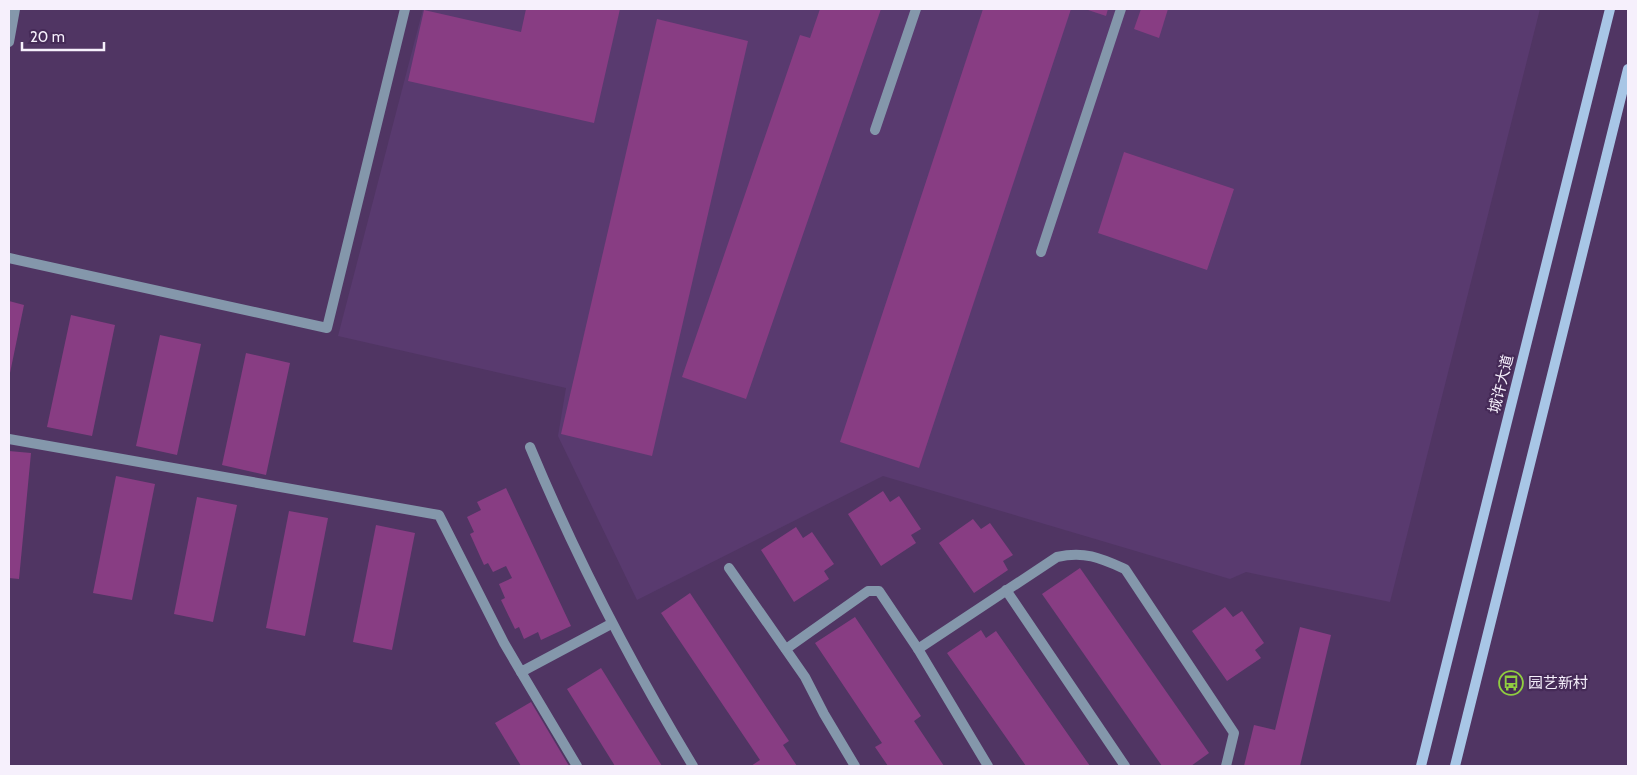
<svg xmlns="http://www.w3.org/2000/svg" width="1637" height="775" font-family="Cabin,'Noto Sans SC',sans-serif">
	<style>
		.built { fill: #593a6f }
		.building { fill: #883d83 }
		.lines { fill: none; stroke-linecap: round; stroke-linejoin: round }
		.service { stroke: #8497ab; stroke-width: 10 }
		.minor { stroke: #8497ab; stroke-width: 10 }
		.secondary { stroke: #a8c6e6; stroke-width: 10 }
		.labels { text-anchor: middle; stroke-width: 4.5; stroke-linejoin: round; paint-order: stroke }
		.street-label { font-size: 15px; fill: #f6f0fc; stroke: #452a57 }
		.poi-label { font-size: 15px; fill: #f6f0fc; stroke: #452a57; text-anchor: start }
	</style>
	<rect width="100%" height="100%" fill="#503563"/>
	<polygon class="built" points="423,9 1540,9 1390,602 1246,572 1230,579 883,476 637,600 558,436 566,388 338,336"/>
	<g class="building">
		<polygon points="526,9 620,9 594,123 408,81 424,10 521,32"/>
		<polygon points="820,9 881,9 746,399 682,377 800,35 810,38"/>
		<polygon points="983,9 1071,9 919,468 840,442"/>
		<polygon points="1085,9 1108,9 1106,16"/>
		<polygon points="1141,9 1168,9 1159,38 1134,29"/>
		<polygon points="657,19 748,41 652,456 561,434"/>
		<polygon points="1124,152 1234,189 1207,270 1098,233"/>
		<polygon points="9,301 24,305 10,373 9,373"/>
		<polygon points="71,315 115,325 92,436 47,427"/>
		<polygon points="160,335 201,344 177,455 136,446"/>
		<polygon points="246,353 290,363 266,475 222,465"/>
		<polygon points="9,451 31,453 19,579 9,578"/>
		<polygon points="116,476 155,484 132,600 93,593"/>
		<polygon points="506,488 571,626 541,640 538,632 524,639 519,627 515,629 501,600 505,598 499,584 512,578 506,566 493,572 488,563 484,565 470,534 474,532 467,517 481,510 477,502"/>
		<polygon points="883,491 890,502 899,496 921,529 911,535 916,543 881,566 848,514"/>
		<polygon points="197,497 237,505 213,622 174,614"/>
		<polygon points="289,511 328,518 305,636 266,628"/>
		<polygon points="973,519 981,529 990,523 1013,555 1003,561 1008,570 974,593 939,543"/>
		<polygon points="376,525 415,533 392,650 353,642"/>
		<polygon points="796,527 803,538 812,532 834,564 824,571 829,579 794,602 761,550"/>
		<polygon points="1080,568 1209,753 1191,766 1162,766 1042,594"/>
		<polygon points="690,593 789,741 783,745 797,766 751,766 760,760 661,613"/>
		<polygon points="1225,607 1233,617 1242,611 1264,643 1255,650 1261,658 1227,681 1192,631"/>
		<polygon points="855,617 921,716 914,721 944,766 888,766 875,747 882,743 815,643"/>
		<polygon points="1300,627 1331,635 1300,766 1244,766 1254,725 1275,730"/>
		<polygon points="981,630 986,638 996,631 1090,766 1026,766 947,653"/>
		<polygon points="601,668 662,766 615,766 567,689"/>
		<polygon points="531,702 569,766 521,766 495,723"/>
	</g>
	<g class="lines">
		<g class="service">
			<polyline points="9,42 15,9"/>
			<polyline points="875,130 916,9"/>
			<polyline points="1041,252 1121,9"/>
			<polyline points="9,258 327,328 405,9"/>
			<polyline points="9,439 439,515 504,643 521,672 611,624"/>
			<polyline points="729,568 805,677 824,714 855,766"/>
			<polyline points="1006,590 1125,766"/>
			<polyline points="786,649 868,591 879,591 918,649 988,766"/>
			<path d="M918 649 1057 557C1085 551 1100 558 1125 569L1234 733 1226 766"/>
			<polyline points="521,672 577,766"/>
		</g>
		<path class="minor" d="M530 447C577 560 630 662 693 766"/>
		<g class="secondary">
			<polyline points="1421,766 1610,9"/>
			<polyline points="1455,766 1628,69"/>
		</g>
	</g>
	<defs>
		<g id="bus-ring" transform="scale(1.25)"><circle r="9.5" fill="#452a57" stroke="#90cd40" stroke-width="1.5"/><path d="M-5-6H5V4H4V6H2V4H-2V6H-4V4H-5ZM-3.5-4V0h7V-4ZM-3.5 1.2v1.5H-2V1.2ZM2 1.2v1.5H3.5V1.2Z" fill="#90cd40"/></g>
	</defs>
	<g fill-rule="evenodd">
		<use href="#bus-ring" x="1511" y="683"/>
	</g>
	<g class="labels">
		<g class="street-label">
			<text transform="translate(1501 384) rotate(-76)" y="5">城许大道</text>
		</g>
		<g class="poi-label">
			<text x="1528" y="688">园艺新村</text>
		</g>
	</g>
	<rect width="1637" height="775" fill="none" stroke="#f6f0fc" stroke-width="20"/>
	<path d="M22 42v8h82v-8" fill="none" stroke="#f6f0fc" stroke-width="2.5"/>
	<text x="30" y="42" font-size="15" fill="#f6f0fc" stroke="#452a57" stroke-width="4" paint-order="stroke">20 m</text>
</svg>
